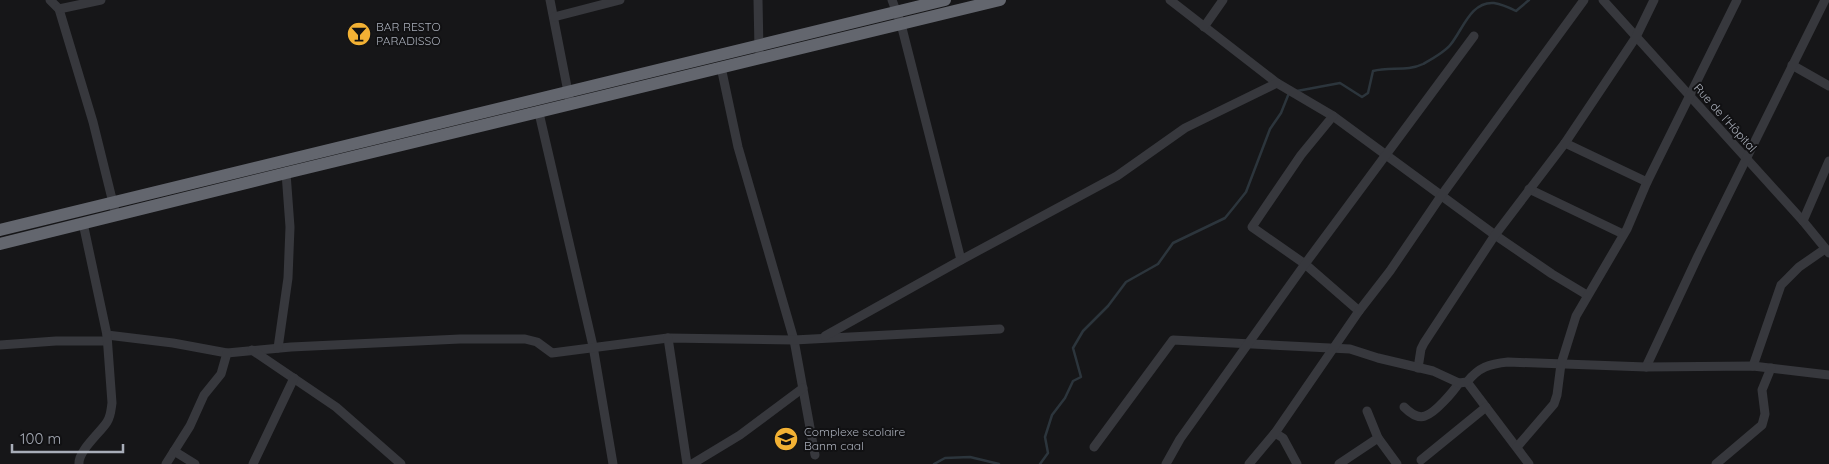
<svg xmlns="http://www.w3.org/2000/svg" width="1829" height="464" font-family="Quicksand,sans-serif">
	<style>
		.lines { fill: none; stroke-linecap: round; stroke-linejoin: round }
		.stream { stroke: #2c353c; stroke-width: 2.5 }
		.minor { stroke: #37383d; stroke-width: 9 }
		.highway { stroke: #63666e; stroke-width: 12 }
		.labels { text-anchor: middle; stroke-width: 4; stroke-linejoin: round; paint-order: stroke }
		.poi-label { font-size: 12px; fill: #a8adb8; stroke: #111113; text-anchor: start }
		.street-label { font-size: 12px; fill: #a8adb8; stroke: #111113 }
	</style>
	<rect width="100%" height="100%" fill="#161618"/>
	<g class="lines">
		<g class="stream">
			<path d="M1297 91 1340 83 1362 97 1368 93 1373 71C1389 66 1407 72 1423 64 1432 59 1445 52 1451 44 1463 29 1471 1 1494 3 1501 4 1510 8 1516 11L1529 0"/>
			<polyline points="934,464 945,458 970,457 999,464"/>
			<polyline points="1040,464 1048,453 1045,437 1052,415 1065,398 1073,381 1081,377 1073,348 1083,331 1108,306 1126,282 1158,264 1173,243 1225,218 1234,207 1246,192 1270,129 1281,113 1289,93"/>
		</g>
		<g class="minor">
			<polyline points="50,0 59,9 93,122 116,215"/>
			<polyline points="550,0 569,97"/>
			<polyline points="758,0 759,50"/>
			<polyline points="892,0 901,24 961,260"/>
			<polyline points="1170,0 1277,83 1333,116 1495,235 1552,274 1587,295"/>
			<polyline points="1603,0 1803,221 1829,253"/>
			<polyline points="59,9 101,0"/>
			<polyline points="554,17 620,0"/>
			<polyline points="1204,27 1223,0"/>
			<polyline points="1792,65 1829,86"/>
			<polyline points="721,67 738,147 794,340 815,455"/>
			<polyline points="539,113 593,346 613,464"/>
			<polyline points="1333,116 1301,155 1252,227 1305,264 1359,311"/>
			<polyline points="1565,143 1647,182"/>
			<polyline points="1529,189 1623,234"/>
			<polyline points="1803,221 1829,161"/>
			<polyline points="83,223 107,335 173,343 227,353 291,347 460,339 525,339 537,342 552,353 668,338 794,340 1000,329"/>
			<polyline points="825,336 961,260 1117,176 1185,128 1277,83"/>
			<polyline points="668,338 687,464"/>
			<polyline points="0,345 56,341 107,341"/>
			<polyline points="278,348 288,278 290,227 286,173"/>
			<polyline points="252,350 336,407 401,464"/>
			<polyline points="1753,366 1781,285 1799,267 1825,249"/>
			<polyline points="1646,367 1698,256 1825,0"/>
			<polyline points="1418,368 1421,349 1424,343 1495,235 1565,143 1636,37 1654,0"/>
			<polyline points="1467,382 1529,464"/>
			<path d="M1404 407C1409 412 1417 419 1425 416 1435 413 1453 392 1459 383"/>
			<polyline points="1275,433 1283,438 1297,464"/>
			<polyline points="1378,438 1397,464"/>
			<path d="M1094 447 1173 340 1350 349 1378 358 1433 371 1459 383 1467 382C1479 367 1489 364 1508 362L1646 367 1753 366 1829 375"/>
			<polyline points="1517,447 1554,404 1557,395 1561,364 1576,316 1627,229 1647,182 1737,0"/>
			<polyline points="174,451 195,464"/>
			<polyline points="1421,460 1486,407"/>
			<path d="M79 464C78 451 100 433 107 422 111 416 111 409 112 403L107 335"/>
			<polyline points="166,464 190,426 204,395 221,374 227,353"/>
			<polyline points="253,464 294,378"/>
			<polyline points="692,464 740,435 803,388"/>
			<polyline points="1166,464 1180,439 1305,264 1474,36"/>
			<polyline points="1249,464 1275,433 1359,311 1390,271 1441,196 1584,0"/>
			<polyline points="1339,464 1378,438 1367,411"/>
			<polyline points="1716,464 1762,425 1765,414 1762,390 1771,368"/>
		</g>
		<g class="highway">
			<polyline points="0,230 945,0"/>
			<polyline points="0,244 286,173 1000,0"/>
		</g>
	</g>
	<defs>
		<g id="bar-disc" transform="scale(1.25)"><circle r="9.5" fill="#f2b134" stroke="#111113"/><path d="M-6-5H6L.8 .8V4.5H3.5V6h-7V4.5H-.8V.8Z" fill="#111"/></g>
		<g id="school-disc" transform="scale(1.25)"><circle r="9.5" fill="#f2b134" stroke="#111113"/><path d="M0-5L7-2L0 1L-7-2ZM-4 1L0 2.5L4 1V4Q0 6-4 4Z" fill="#111"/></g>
	</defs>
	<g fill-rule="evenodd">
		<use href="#bar-disc" x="359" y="34"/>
		<use href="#school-disc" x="786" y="439"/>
	</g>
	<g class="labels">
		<g class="poi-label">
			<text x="376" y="31">BAR RESTO<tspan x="376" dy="14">PARADISSO</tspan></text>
			<text x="804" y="436">Complexe scolaire<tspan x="804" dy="14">Banm caal</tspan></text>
		</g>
		<g class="street-label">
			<text transform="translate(1725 118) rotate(48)" y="4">Rue de l'Hôpital</text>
		</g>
	</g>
	<path d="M12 444v8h111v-8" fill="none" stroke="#a8adb8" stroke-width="2.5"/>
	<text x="20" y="444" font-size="15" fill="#a8adb8" stroke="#111113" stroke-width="4" paint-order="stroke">100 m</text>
</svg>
